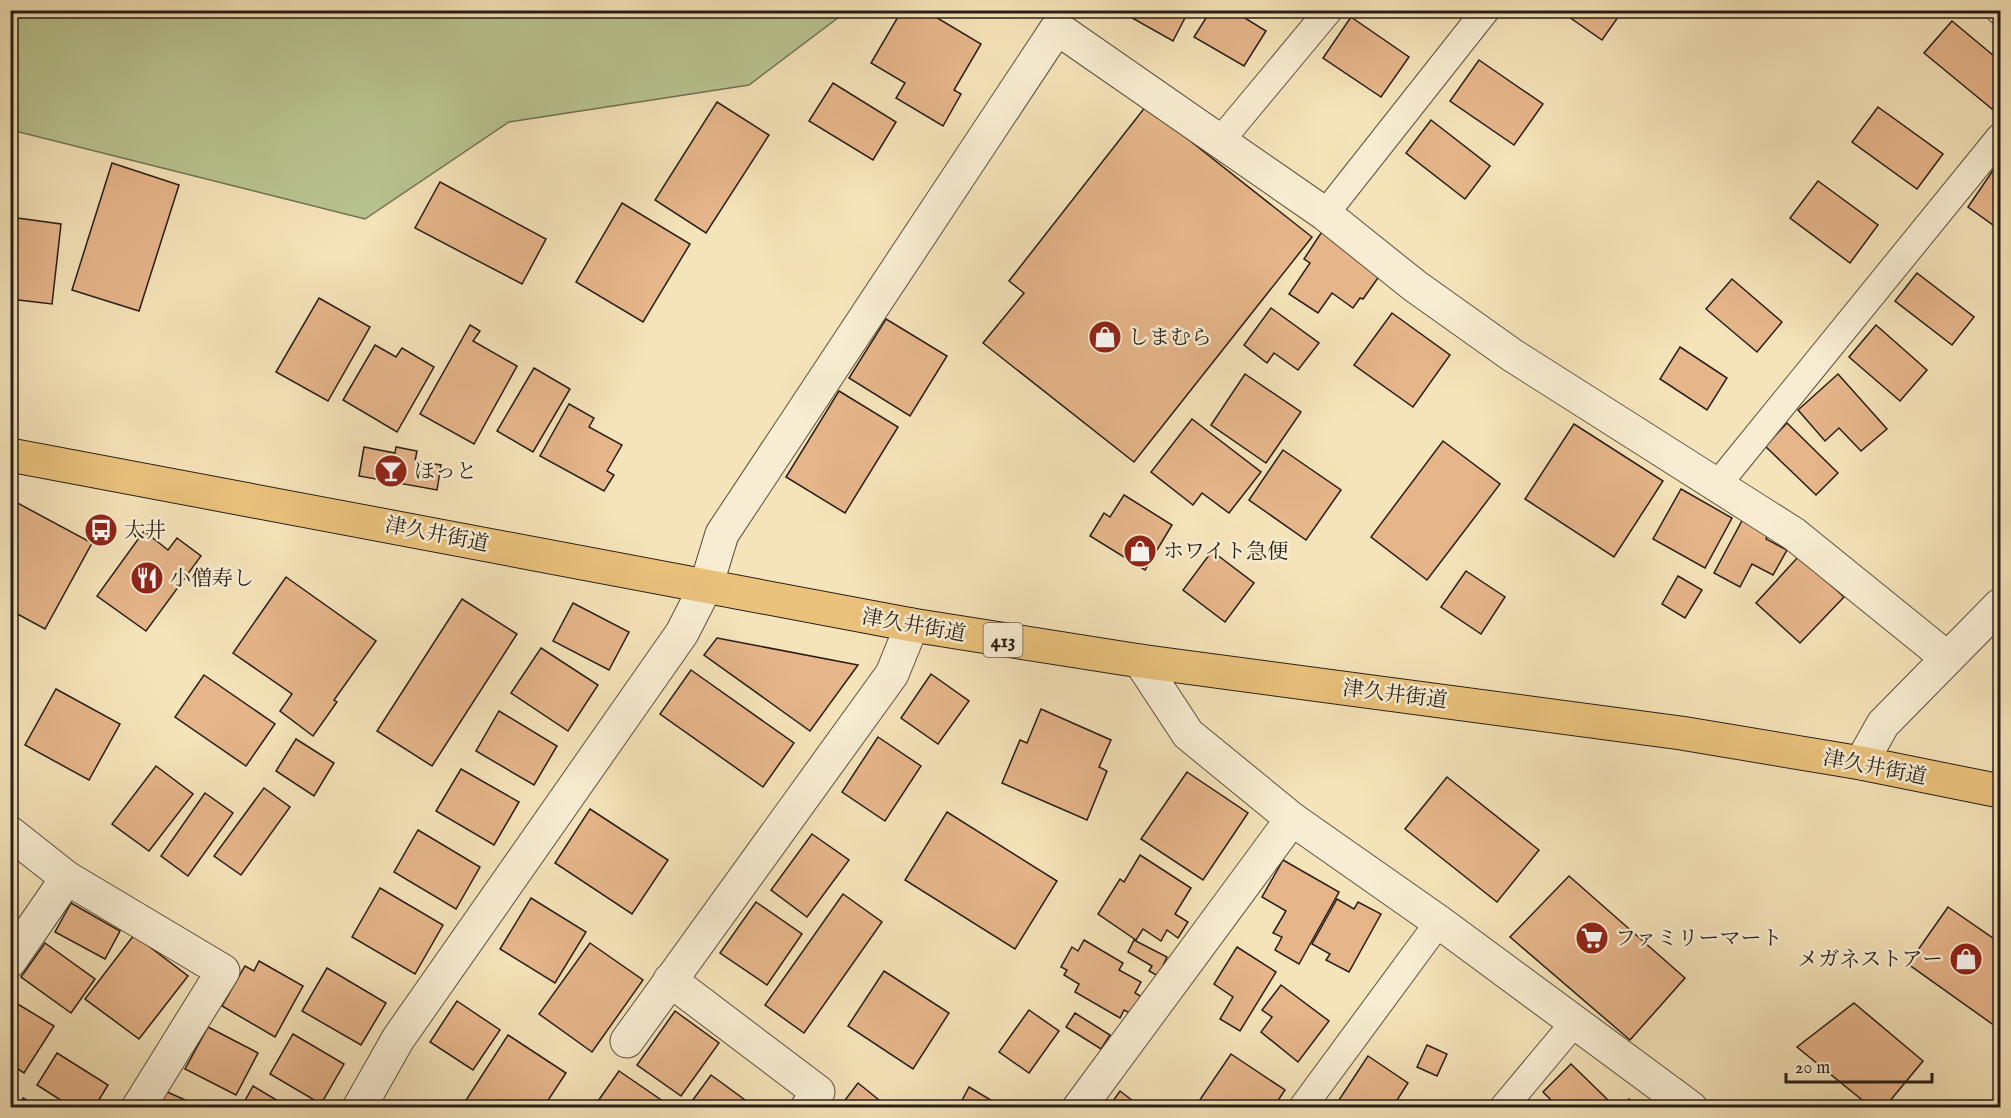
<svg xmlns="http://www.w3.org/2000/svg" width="2011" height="1118" font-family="'IM FELL English','Noto Serif JP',serif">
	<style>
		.green { fill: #b9c491; stroke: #707154; stroke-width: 1.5 }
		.building { fill: #e6b58a; stroke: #281e17; stroke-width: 1.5 }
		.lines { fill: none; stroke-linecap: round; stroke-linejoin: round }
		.lane-casing { stroke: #5b4f40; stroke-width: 29 }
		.street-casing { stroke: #5b4f40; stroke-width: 35 }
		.highway-casing { stroke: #281e17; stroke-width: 35 }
		.lane { stroke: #f8edd2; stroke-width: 27 }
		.street { stroke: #f8edd2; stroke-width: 33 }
		.highway { stroke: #eac27c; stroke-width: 33 }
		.labels { text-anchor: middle; stroke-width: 5; stroke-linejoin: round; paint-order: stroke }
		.shield { fill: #f8edd2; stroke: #665c4f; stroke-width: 1.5 }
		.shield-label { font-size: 20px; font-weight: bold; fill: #281e17 }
		.poi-label { font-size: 21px; fill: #281e17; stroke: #f8edd2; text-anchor: start }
		.street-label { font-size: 21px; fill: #281e17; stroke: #f8edd2 }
	</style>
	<rect width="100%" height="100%" fill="#f5e3b9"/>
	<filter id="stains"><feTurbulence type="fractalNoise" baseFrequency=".00333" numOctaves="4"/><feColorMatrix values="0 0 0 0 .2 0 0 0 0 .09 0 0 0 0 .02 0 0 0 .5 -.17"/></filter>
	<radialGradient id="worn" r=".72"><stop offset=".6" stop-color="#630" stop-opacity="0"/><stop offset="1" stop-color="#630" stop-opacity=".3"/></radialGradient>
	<polygon class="green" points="10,11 11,10 847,11 749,85 509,122 365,219 11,130"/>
	<g class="building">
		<polygon points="902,10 924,10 981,44 954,90 961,94 943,126 896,98 905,83 871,63"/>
		<polygon points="1118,10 1189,10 1173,41"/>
		<polygon points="1211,10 1232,10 1266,31 1244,66 1194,37"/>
		<polygon points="1559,10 1623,10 1602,40"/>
		<polygon points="1351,17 1409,57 1381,97 1323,58"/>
		<polygon points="1952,21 2000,61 2000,98 1992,109 1924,53"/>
		<polygon points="1479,60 1543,104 1514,145 1450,101"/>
		<polygon points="833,83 896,122 873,160 809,121"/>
		<polygon points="717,102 769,135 706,233 655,200"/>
		<polygon points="1146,106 1312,237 1134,462 983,343 1024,293 1009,281"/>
		<polygon points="1878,107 1943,154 1917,189 1852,142"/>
		<polygon points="1431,120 1490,166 1465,199 1406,153"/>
		<polygon points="2000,160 2000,230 1968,207"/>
		<polygon points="112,163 179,185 139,311 72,290"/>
		<polygon points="1818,181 1878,225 1850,263 1790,218"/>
		<polygon points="440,182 546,239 522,284 415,228"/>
		<polygon points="622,203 690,244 643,322 576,282"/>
		<polygon points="10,217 61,224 52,304 10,299"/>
		<polygon points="1325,227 1385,268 1363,299 1360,298 1353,308 1332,293 1318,313 1289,294 1310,263 1304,259"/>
		<polygon points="1917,273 1974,317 1952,345 1895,301"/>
		<polygon points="1732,279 1782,322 1757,352 1706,309"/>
		<polygon points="319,298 370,327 328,401 276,372"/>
		<polygon points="1271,308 1319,343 1298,370 1274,353 1267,363 1244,345"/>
		<polygon points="1392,313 1450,355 1413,407 1354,365"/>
		<polygon points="886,319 947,356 910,416 849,378"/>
		<polygon points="470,325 480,331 473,341 517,366 474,444 420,414"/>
		<polygon points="1876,325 1927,370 1900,401 1849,357"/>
		<polygon points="375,345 396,357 402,348 434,367 397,432 343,400"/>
		<polygon points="1680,347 1727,378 1707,410 1660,379"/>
		<polygon points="534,368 570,389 533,452 497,431"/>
		<polygon points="1245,374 1301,412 1266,463 1211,425"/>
		<polygon points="1838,374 1887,429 1861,451 1839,428 1825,441 1798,410"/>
		<polygon points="839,391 898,427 845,513 786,477"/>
		<polygon points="569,404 594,418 589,427 622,445 607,471 614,475 604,491 540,456"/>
		<polygon points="1192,419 1261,472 1229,513 1202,493 1193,505 1151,472"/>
		<polygon points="1787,423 1838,473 1816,495 1765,446"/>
		<polygon points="1574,424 1663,481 1614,557 1525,499"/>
		<polygon points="1443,441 1500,484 1427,580 1371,537"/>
		<polygon points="364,447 395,453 396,447 417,451 415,461 441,465 437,490 359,476"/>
		<polygon points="1283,450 1341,490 1306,540 1249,500"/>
		<polygon points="1681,489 1732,518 1705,568 1653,539"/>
		<polygon points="1124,495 1172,525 1145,570 1090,536 1104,513 1110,517"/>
		<polygon points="10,499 92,543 45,629 10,610"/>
		<polygon points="1744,517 1770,531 1766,539 1787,550 1773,575 1752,564 1740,587 1714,573"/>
		<polygon points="144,531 168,550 177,538 201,556 146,631 97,596"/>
		<polygon points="1212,551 1254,583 1225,622 1183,590"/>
		<polygon points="1799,556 1844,597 1800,643 1756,603"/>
		<polygon points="1466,571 1505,597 1481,634 1441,607"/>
		<polygon points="1678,576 1702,590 1685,618 1662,604"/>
		<polygon points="286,577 376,641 334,700 337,702 313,736 280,711 292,694 233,653"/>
		<polygon points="462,599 517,634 432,766 377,731"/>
		<polygon points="573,603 629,632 609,670 553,641"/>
		<polygon points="717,638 858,665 810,731 704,655"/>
		<polygon points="541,648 598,685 568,731 511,693"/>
		<polygon points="691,670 794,743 763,787 660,714"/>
		<polygon points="931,674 969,701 938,744 901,718"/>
		<polygon points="204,675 275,724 246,766 175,717"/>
		<polygon points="56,689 120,724 89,780 25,745"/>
		<polygon points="1041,709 1111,740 1099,767 1107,771 1087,820 1002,783 1020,740 1027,743"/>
		<polygon points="499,711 557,746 534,785 476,751"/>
		<polygon points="878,737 921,766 885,821 842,792"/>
		<polygon points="296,739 334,763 314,796 276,771"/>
		<polygon points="156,766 193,794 149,851 112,824"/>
		<polygon points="461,769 519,802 494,845 436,811"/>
		<polygon points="1187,772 1248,813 1203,880 1141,839"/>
		<polygon points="1447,777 1539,850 1497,902 1405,829"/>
		<polygon points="264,788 290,807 241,875 214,856"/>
		<polygon points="205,793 233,813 188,876 161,856"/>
		<polygon points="590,809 668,860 632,914 555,863"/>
		<polygon points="947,812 1057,881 1015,949 905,880"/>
		<polygon points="418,830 480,867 456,909 394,872"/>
		<polygon points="812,834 849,860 807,917 771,890"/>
		<polygon points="1140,855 1191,888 1175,914 1188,922 1178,938 1167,930 1161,941 1143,929 1136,940 1098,914 1120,879 1124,882"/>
		<polygon points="1283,860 1339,892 1299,964 1275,950 1282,937 1273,933 1286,911 1262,897"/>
		<polygon points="1569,876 1685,978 1630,1040 1510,937"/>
		<polygon points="380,888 443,925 415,974 352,937"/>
		<polygon points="843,894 882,922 804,1033 765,1005"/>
		<polygon points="531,898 586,932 555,983 500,949"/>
		<polygon points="1337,899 1354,909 1358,902 1381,914 1349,972 1326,960 1330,954 1312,944"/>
		<polygon points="756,902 802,934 767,985 720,953"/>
		<polygon points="71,903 120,931 105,959 55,932"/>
		<polygon points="1948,907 2000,943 2000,1018 1995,1026 1908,964"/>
		<polygon points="134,935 188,976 139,1039 85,999"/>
		<polygon points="1084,940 1123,963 1119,970 1141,982 1135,993 1142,997 1132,1014 1124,1010 1120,1018 1075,992 1079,984 1064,975 1067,970 1061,967 1072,947 1078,951"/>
		<polygon points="1134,940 1167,957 1158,976 1149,971 1152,966 1128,952"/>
		<polygon points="45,943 95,979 71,1013 21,977"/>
		<polygon points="590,943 643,980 592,1052 539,1014"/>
		<polygon points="1237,947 1276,972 1240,1031 1220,1019 1233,997 1214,984"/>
		<polygon points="259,961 303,986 275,1037 222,1006 245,966 254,971"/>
		<polygon points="327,968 386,1003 361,1045 302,1011"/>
		<polygon points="884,971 949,1013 913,1069 848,1026"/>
		<polygon points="1281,985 1329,1021 1298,1062 1261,1032 1272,1017 1262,1010"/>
		<polygon points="11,1000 54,1026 24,1073 10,1064"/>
		<polygon points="457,1001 500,1030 473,1070 430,1042"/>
		<polygon points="1854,1003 1923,1061 1884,1108 1872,1108 1797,1047"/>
		<polygon points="1029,1010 1059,1031 1029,1073 999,1052"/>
		<polygon points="675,1011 719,1043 681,1096 637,1065"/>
		<polygon points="1075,1013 1110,1035 1101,1049 1066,1027"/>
		<polygon points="208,1027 258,1053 236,1095 185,1069"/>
		<polygon points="293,1034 344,1064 321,1104 270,1074"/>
		<polygon points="508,1035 566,1073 543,1108 461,1108"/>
		<polygon points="1427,1045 1447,1054 1437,1076 1417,1067"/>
		<polygon points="57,1053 108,1085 94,1108 73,1108 37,1085"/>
		<polygon points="1231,1054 1285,1090 1273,1108 1195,1107"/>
		<polygon points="1368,1056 1408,1083 1392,1108 1338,1108 1335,1106"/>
		<polygon points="1571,1064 1608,1100 1600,1108 1559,1108 1543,1092"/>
		<polygon points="619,1071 673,1108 600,1108 596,1104"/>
		<polygon points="711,1075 756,1108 687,1108"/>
		<polygon points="858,1083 889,1108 839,1108"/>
		<polygon points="253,1086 290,1108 241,1108"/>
		<polygon points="969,1087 1004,1108 958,1108"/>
		<polygon points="165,1091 203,1108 158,1108"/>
		<polygon points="1120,1091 1142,1108 1108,1108"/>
		<polygon points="23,1098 41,1108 18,1108"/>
		<polygon points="1629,1099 1640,1108 1623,1108"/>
	</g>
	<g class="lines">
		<g class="lane-casing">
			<g id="lane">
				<polyline points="1999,10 2000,11"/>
				<polyline points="1221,140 1329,10"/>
				<polyline points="1325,214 1486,10"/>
				<polyline points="1718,484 2000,137"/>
				<polyline points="1302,1108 1439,922"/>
				<polyline points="1503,1108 1574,1023"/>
			</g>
		</g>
		<g class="street-casing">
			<g id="street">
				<polyline points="1140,661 1188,734 1292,819 1439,922 1691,1108"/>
				<polyline points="1861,763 1883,724 2000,605"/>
				<polyline points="10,833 67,878 223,971 138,1108"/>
				<polyline points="10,961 67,878"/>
				<polyline points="670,980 818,1092 807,1108"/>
				<polyline points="627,1041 892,674 912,625"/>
				<polyline points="359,1108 398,1039 682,633 706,586 722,534 1057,28 1325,214 1415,286 1512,355 1794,534 1946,657"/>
				<polyline points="1079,1108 1292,819"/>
			</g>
		</g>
		<g class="highway-casing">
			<polyline id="highway" points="10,455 912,625 1140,661 1681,733 1861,763 2000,791"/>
		</g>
		<use href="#lane" class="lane"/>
		<use href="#street" class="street"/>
		<use href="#highway" class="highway"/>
	</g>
	<defs>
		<g id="shop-disc" transform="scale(1.725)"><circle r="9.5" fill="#8f2418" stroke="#f8edd2"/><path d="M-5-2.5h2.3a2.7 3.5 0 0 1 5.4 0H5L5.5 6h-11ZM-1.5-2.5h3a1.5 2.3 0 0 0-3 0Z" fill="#fff"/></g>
		<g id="bar-disc" transform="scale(1.725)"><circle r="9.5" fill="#8f2418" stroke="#f8edd2"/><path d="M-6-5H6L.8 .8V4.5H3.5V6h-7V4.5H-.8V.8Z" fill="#fff"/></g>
		<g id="bus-disc" transform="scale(1.725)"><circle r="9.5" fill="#8f2418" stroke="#f8edd2"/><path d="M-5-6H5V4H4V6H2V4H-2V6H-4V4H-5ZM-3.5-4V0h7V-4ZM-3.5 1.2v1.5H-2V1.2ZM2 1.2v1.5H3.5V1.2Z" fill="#fff"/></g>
		<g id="restaurant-disc" transform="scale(1.725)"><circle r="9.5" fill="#8f2418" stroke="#f8edd2"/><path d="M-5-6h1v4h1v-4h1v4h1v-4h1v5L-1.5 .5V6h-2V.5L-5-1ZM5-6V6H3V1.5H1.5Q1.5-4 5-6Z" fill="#fff"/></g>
		<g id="supermarket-disc" transform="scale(1.725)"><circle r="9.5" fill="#8f2418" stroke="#f8edd2"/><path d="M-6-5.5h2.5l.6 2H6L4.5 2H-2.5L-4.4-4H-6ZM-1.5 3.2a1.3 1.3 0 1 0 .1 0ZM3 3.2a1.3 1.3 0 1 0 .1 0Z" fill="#fff"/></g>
	</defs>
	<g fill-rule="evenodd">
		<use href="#shop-disc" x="1105" y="337"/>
		<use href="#bar-disc" x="391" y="471"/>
		<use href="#bus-disc" x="101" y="530"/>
		<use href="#shop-disc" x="1140" y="551"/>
		<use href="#restaurant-disc" x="147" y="578"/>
		<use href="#supermarket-disc" x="1592" y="938"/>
		<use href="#shop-disc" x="1966" y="959"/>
	</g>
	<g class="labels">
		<rect class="shield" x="983.5" y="623" width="39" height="34" rx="4.5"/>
		<g class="shield-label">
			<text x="1003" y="647">413</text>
		</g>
		<g class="poi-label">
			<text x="1128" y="344">しまむら</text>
			<text x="414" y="478">ほっと</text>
			<text x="124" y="537">太井</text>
			<text x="1163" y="558">ホワイト急便</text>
			<text x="170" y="585">小僧寿し</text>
			<text x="1615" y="945">ファミリーマート</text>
			<text x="1943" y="966" text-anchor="end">メガネストアー</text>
		</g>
		<g class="street-label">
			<text transform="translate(437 534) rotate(11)" y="7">津久井街道</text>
			<text transform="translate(914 625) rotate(10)" y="7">津久井街道</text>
			<text transform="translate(1395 694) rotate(7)" y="7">津久井街道</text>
			<text transform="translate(1875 767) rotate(11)" y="7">津久井街道</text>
		</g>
	</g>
	<rect width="2011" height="1118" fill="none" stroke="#f5e3b9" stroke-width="36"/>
	<rect x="12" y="12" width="1987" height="1094" fill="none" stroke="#281e17" stroke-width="3"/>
	<rect x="18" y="18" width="1975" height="1082" fill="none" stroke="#281e17" stroke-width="1.5"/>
	<path d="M1786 1073v9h146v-9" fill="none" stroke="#281e17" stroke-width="3"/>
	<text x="1795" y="1073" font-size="18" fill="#281e17" stroke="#f8edd2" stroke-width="4.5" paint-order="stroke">20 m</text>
	<rect width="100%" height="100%" filter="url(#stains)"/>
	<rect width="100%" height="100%" fill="url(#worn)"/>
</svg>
